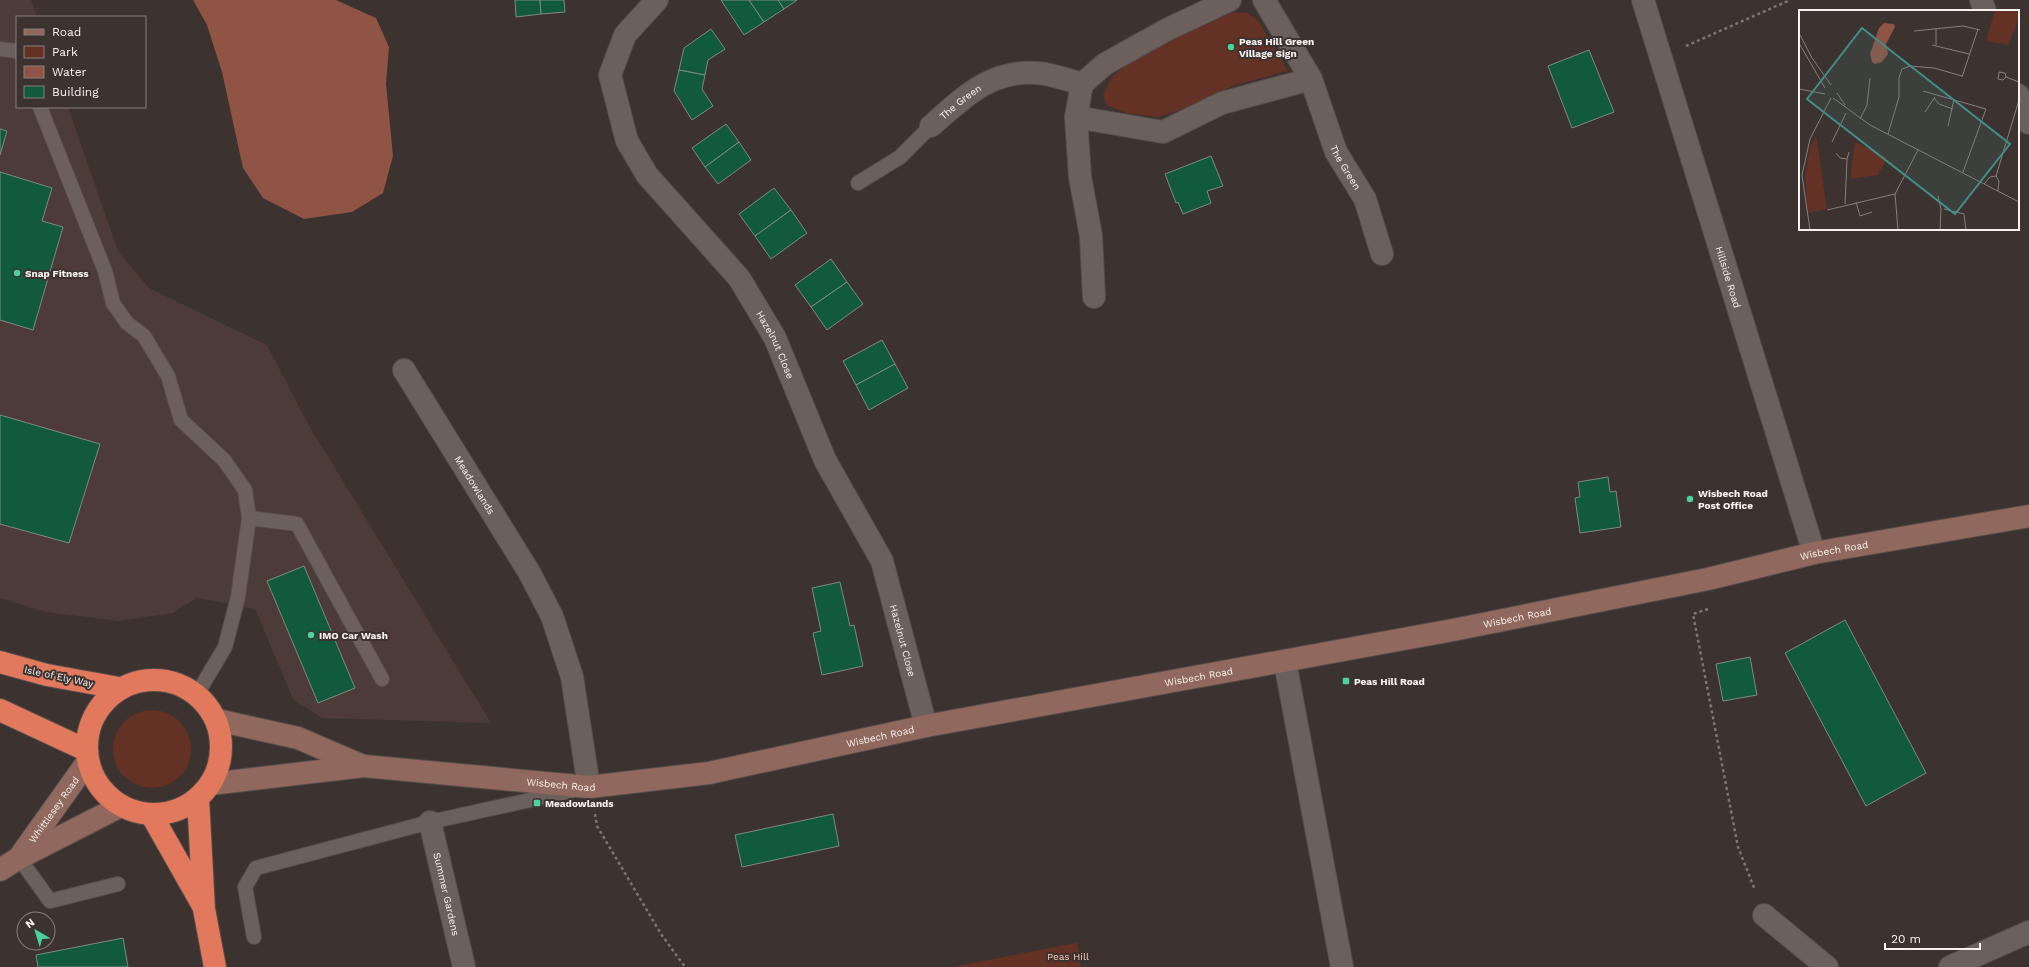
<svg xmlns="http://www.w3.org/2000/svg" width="2029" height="967" font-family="'Work Sans',sans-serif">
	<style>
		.built { fill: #4c3b36 }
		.green { fill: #633225 }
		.water { fill: #8f5444 }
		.building { fill: #115a3e; stroke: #7f8984 }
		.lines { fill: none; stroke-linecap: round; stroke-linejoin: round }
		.lane-casing { stroke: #564e4b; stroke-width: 16 }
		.street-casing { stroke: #564e4b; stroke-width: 24 }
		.secondary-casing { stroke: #564e4b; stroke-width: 24 }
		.highway-casing { stroke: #564e4b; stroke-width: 24 }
		.path { stroke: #7e7573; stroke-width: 2.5; stroke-dasharray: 3 3; stroke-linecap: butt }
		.lane { stroke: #6c605d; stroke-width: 14 }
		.street { stroke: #6c605d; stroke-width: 22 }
		.secondary { stroke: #90685d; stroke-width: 22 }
		.highway { stroke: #e3795c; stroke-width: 22 }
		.poi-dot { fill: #4ad49c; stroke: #3c322f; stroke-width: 1.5 }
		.labels { text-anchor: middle; stroke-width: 4; stroke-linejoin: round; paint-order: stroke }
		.poi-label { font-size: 10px; font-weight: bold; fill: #f8f2f0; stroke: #3c322f; text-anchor: start }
		.street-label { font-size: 10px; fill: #f8f2f0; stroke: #3c322f }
		.park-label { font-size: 10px; fill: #ffc7b7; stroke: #3c322f }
		.inset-road { fill: none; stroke: #877f7c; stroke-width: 1 }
		.view { fill: #3e8f88; fill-opacity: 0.15; stroke: #3e8f88; stroke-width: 2 }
		.inset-edge { fill: none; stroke: #f8f2f0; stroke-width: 2 }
	</style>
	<rect width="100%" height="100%" fill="#3c322f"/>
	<polygon class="built" points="0,0 31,0 37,17 17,17 17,107 68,107 118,251 149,288 267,345 308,424 491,723 322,718 293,699 255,609 197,598 173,613 119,621 45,612 0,598"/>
	<g class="green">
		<polygon points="1233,12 1247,13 1257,19 1288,71 1235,85 1180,110 1158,117 1126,113 1107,105 1103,95 1111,78 1136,56"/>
		<circle cx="152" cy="749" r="39"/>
		<polygon points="1077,943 1081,967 952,967 1076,943"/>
	</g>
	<polygon class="water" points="193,0 336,0 376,18 389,47 386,84 393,156 383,193 352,212 304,219 263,198 243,168 222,72 207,25"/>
	<g class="building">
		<polygon points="515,0 540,0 541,14 516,17"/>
		<polygon points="540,0 564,0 565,12 541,14"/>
		<polygon points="721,0 749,0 764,22 744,35"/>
		<polygon points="749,0 778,0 784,9 764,22"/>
		<polygon points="778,0 797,0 784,9"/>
		<polygon points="711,29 725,49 708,60 705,75 679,70 684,48"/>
		<polygon points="1589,50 1614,112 1572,128 1548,66"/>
		<polygon points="679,70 705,75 702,89 713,106 692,120 674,91"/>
		<polygon points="726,124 739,142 705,167 692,148"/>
		<polygon points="0,129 7,131 0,155"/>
		<polygon points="739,142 751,160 718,184 705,167"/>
		<polygon points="1211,156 1223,186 1207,191 1211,203 1183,214 1178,202 1176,203 1165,174"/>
		<polygon points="0,172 52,188 42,221 63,227 33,330 0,320"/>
		<polygon points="774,188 791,210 755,236 739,214"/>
		<polygon points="791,210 807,233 771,259 755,236"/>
		<polygon points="831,259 847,282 811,307 795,285"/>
		<polygon points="847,282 863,304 827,330 811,307"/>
		<polygon points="882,340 895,364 856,385 843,361"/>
		<polygon points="895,364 908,388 869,410 856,385"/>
		<polygon points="0,415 100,444 69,543 0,524"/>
		<polygon points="1608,477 1610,492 1616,491 1621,527 1580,533 1575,498 1580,497 1578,482"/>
		<polygon points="304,566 355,688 318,703 267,581"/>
		<polygon points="840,582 850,626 854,625 863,666 822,675 813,633 821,631 812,588"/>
		<polygon points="1845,620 1926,773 1866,806 1785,653"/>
		<polygon points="1750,657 1757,695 1723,701 1716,664"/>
		<polygon points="833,814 839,846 742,867 735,835"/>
		<polygon points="123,938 128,967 38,967 36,955"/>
	</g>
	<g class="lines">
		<g class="lane-casing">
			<g id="lane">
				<polyline points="0,49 17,51"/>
				<polyline points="40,107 105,271 113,303 127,323 144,336 168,376 181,420 224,460 245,490 249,518 238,597 225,647 197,694"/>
				<polyline points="858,183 900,157 931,126"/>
				<polyline points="249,518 297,524 382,679"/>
				<polyline points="19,858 50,901 118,884"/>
				<polyline points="254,937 245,887 256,868 430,822 571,791"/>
			</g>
		</g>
		<g class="street-casing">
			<g id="street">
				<path id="s1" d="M657 0 625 35 610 75 627 141 647 175 739 278 775 338 825 460 882 561 926 726"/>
				<path id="s2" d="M1264 0 1311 79 1336 152 1365 199 1382 254"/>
				<path id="s3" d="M1643 0 1814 553"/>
				<polyline points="1981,0 1985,11"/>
				<polyline points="1082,84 1076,117 1080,177 1091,236 1094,297"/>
				<polyline points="2018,95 2029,123"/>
				<polyline points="1076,117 1163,132 1222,103 1311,79"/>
				<path id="s4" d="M931 126C963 98 991 69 1037 73 1052 74 1068 80 1082 84L1105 64 1168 29 1230 0"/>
				<path id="s5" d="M404 370 529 572 552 616 572 677 589 787"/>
				<polyline points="1285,662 1342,967"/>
				<path id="s6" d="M430 822 464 967"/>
				<polyline points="1764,915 1827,967"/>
				<polyline points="1950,967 2029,932"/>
			</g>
		</g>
		<g class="secondary-casing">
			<g id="secondary">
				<polyline points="217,720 298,738 363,766"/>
				<path id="s7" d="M210 784 364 766 589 787 709 773 926 726 1453 630 1708 579 1814 553 2029 516"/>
				<path id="s8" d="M21 855 88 761"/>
				<polyline points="0,870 19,858 121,806"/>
			</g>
		</g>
		<g class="highway-casing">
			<g id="highway">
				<polyline points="0,662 47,675 119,688"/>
				<circle cx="154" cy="747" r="67"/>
				<polyline points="0,710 86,750"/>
				<polyline points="198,798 204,909 215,967"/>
				<polyline points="151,814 202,904"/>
			</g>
		</g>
		<g class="path">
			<polyline points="1686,46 1790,0"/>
			<polyline points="1708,609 1693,614 1738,847 1755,890"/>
			<polyline points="595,814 597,826 661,934 685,967"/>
		</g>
		<use href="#lane" class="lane"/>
		<use href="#street" class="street"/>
		<use href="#secondary" class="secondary"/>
		<use href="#highway" class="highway"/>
	</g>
	<g class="poi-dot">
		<circle cx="1231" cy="47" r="4"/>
		<circle cx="17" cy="273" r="4"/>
		<circle cx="1690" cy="499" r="4"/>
		<circle cx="311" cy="635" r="4"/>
		<rect x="1342" y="677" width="8" height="8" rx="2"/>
		<rect x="533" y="799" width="8" height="8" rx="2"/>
	</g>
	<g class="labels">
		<g class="poi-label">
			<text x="1239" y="45">Peas Hill Green<tspan x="1239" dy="12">Village Sign</tspan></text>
			<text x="25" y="277">Snap Fitness</text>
			<text x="1698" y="497">Wisbech Road<tspan x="1698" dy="12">Post Office</tspan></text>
			<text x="319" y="639">IMO Car Wash</text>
			<text x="1354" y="685">Peas Hill Road</text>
			<text x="545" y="807">Meadowlands</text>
		</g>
		<g class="street-label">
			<text dy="4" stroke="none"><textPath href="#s4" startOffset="38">The Green</textPath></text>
			<text dy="4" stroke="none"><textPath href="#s2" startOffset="187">The Green</textPath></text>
			<text dy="4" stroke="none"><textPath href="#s3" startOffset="290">Hillside Road</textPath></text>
			<text dy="4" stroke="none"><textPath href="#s1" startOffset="412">Hazelnut Close</textPath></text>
			<text dy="4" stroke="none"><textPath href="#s5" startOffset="135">Meadowlands</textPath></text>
			<text dy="4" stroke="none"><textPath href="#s7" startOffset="1649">Wisbech Road</textPath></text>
			<text dy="4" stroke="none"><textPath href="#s7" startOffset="1325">Wisbech Road</textPath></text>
			<text dy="4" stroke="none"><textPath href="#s1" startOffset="736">Hazelnut Close</textPath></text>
			<text transform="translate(59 676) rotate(12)" y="4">Isle of Ely Way</text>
			<text dy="4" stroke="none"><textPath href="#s7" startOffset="1001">Wisbech Road</textPath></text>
			<text dy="4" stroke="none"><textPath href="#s7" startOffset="677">Wisbech Road</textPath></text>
			<text dy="4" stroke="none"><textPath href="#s7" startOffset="353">Wisbech Road</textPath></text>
			<text dy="4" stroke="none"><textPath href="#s8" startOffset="56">Whittlesey Road</textPath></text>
			<text dy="4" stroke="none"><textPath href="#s6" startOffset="74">Summer Gardens</textPath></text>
		</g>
		<g class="park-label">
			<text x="1068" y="960">Peas Hill</text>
		</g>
	</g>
	<g transform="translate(1799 10)">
		<rect width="220" height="220" fill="#3c322f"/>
		<path d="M196 0H220V8L209 35 187 31ZM17 125 28 199 9 203 6 166 11 137ZM56 132 88 148 79 165 51 169Z" fill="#633225"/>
		<path d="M85 13 95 14 96 17 87 34 89 44 83 52 76 54 73 52 71 44 80 18Z" fill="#8f5444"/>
		<path class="inset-road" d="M137 19V35M115 21 164 16 181 20M0 23 13 48 32 75M0 33 26 78M133 35 170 44M163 67 179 19M207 67 206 63 200 62 199 69 204 70 207 67 220 72M0 79 26 84M124 81 187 99 164 162M38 83 46 95M34 88 71 115 220 192M135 88 140 94 154 99M126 102 136 87M61 109 68 95 71 68M149 116 155 89M89 124 100 87V68L103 59 111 56 135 58 163 66M33 132 47 103M37 143 41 148 48 149 50 142M197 166 220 90M185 174 191 167 197 166 200 171 199 181M96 184 99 220M139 186 142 199 141 220M57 192 61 206 73 202M46 194 48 149M145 199 165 204 167 220M28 200 96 184 119 140M11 220 3 165 11 129 32 88"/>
		<path class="view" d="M63 18 211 134 156 204 8 89Z"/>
		<rect width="220" height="220" class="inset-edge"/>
	</g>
	<rect x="16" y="16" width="130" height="92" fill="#3c322f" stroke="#877f7c"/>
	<rect x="24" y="29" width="20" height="6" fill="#90685d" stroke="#877f7c"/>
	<text x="52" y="36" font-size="12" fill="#f8f2f0">Road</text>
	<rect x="24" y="46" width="20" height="12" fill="#633225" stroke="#877f7c"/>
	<text x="52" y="56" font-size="12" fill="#f8f2f0">Park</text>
	<rect x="24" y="66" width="20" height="12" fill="#8f5444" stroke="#877f7c"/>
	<text x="52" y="76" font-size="12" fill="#f8f2f0">Water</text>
	<rect x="24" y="86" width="20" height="12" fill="#115a3e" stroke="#877f7c"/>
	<text x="52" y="96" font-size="12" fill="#f8f2f0">Building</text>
	<g transform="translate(36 931) rotate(322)"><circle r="19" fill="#3c322f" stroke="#877f7c"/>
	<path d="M0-3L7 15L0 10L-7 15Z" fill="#4ad49c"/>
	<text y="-6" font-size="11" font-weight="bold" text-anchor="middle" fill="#f8f2f0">N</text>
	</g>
	<path d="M1885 943v6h95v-6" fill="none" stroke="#f8f2f0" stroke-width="2"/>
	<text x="1891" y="943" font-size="12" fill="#f8f2f0" stroke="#3c322f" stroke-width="3" paint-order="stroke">20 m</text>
</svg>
